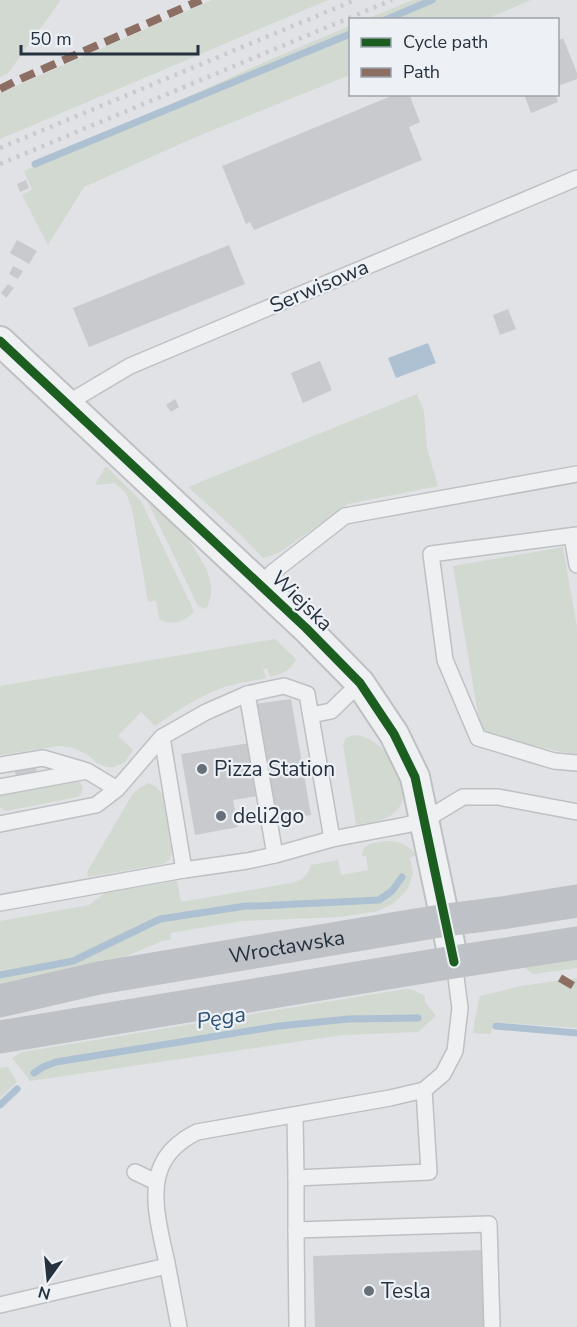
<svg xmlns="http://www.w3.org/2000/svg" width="577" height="1327" font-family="'Nunito Sans',sans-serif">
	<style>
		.green { fill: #d1d9d0 }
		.water { fill: #adc1d2 }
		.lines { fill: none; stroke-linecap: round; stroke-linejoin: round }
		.stream { stroke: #adc1d2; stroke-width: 7 }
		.building { fill: #c8cacd }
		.service-casing { stroke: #bec0c3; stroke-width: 18 }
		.minor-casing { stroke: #bec0c3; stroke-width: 32 }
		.service { stroke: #eff0f2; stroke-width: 15 }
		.minor { stroke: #eff0f2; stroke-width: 28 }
		.secondary { stroke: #bec1c5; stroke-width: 33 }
		.rail { stroke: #c8cacd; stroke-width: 4.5; stroke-dasharray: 3 6; stroke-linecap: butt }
		.quiet { stroke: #8d6e63; stroke-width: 8; stroke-dasharray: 15 8; stroke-linecap: butt }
		.cycleway-casing { stroke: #edf1f5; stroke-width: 13 }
		.cycleway { stroke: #1b5e20; stroke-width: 9 }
		.poi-dot { fill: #676f79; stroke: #edf1f5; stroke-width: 2 }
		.labels { text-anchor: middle; stroke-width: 4.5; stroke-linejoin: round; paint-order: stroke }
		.street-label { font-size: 21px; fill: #26313f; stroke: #edf1f5 }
		.poi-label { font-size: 21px; fill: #26313f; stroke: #edf1f5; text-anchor: start }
		.water-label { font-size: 22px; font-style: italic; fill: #2f5374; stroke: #edf1f5 }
	</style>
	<rect width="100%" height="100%" fill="#e0e2e5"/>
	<g class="green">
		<polygon points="0,0 61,0 8,73 0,77"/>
		<polygon points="212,0 328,0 0,139 0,93"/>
		<polygon points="413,0 531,0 486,19 367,19"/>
		<polygon points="350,26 350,75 198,136 84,187 48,245 22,195 32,190 24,171 267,61"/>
		<polygon points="417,394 424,411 427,448 438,486 348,504 279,553 263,558 240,534 188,487"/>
		<path d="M106 466 141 501 193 609 194 612C183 622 172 626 159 619L156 601 148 602 132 509 126 493 115 483 95 485Z"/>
		<path d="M144 494C166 508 192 542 204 565 208 571 210 580 211 587 212 596 209 602 206 609L198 606Z"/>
		<polygon points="563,547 577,627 577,755 491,737 480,726 453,566"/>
		<path d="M275 639 296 659C291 671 281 674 270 677L267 668 263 669 266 678C252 681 238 683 224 687 203 694 173 713 155 726L141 712 118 736 133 750 125 762 114 767H107L97 763 88 755 78 750 70 747 59 746 0 755V686Z"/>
		<path d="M354 735C387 736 426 797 388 817 379 822 366 823 356 825L343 744 346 738Z"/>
		<polygon points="76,781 81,783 83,787 81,794 78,797 6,811 0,807 0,794"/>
		<polygon points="149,783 156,787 163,795 172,853 170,859 163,864 88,877 87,872 132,795 139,788"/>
		<path d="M387 841C399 841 409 845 416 855L410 858 413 873 409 886 405 892 394 903 378 911 341 917 242 921 170 933 171 939 162 941 115 961 0 989V921L89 905 105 893 177 881 181 902 291 883C302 880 308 876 311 865L338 860 341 875 368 870 366 856H362C362 842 376 843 387 841Z"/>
		<polygon points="577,957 577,968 534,974 526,969 526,967"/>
		<polygon points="577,978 577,1028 493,1022 491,1034 473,1033 475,1019 480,996 521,986"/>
		<polygon points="405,989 413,990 425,996 425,1002 436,1016 418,1032 343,1035 30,1081 12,1058 22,1052"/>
		<polygon points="8,1067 17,1082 0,1098 0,1068"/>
	</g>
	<polygon class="water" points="428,343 436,363 396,378 388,358"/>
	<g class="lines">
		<g class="stream">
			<polyline points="385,20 432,0"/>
			<polyline points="35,164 350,34"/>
			<polyline points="0,975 73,961 160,919 246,906 257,906 379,900 392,891 402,877"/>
			<polyline points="496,1026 577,1033"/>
			<polyline points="34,1073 43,1067 56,1062 279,1026 348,1019 418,1018"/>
			<polyline points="0,1105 17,1089"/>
		</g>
	</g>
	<g class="building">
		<polygon points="563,38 577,73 577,79 558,86 558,41"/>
		<polygon points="396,94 409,94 420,122 409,127 422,160 254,230 250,222 246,224 222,166"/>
		<polygon points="524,94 555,94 558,102 531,113"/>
		<polygon points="26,180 29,188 20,192 17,184"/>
		<polygon points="17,240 37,251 29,264 10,253"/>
		<polygon points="229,245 245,284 89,347 73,308"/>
		<polygon points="13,266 23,271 18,279 9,274"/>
		<polygon points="8,284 14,288 6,298 1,293"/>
		<polygon points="508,309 516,329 500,335 493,315"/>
		<polygon points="320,361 332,390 303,403 291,373"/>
		<polygon points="175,399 179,407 171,412 166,405"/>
		<polygon points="291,699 311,815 274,821 270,794 233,800 238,827 195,835 181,754 262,741 255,704"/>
		<polygon points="33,751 39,785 18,789 12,754"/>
		<polygon points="483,1250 486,1327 315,1327 313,1256"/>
	</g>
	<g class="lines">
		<g class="service-casing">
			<g id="service">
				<polyline points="66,404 130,366 577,178"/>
				<polyline points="577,535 431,554 445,660 478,738 554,761 577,763"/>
				<polyline points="572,536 577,565"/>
				<polyline points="260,585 273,572 345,516 577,474"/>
				<polyline points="247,694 275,855"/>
				<polyline points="311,715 331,711 360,683"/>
				<polyline points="0,765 43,758 84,770"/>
				<polyline points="0,787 87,771 117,789"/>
				<polyline points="0,824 96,805 117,789 162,737"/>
				<polyline points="332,839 307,694 284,686 247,694 206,712 162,737 184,870 247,861 275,855 332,839 406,825 425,820 463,797 498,797 577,812"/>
				<polyline points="0,903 184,870"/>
				<polyline points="424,1090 429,1172 296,1178 296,1230 489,1224 492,1327"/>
				<polyline points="295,1115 296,1178"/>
				<polyline points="135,1172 156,1182"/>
				<polyline points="296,1230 297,1327"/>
				<polyline points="0,1305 167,1266"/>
				<path d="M179 1327C175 1306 171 1284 167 1263 161 1235 149 1194 161 1167 168 1150 181 1140 197 1132L390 1098 424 1090 443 1074 455 1051 460 1008 454 962"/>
			</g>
		</g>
		<g class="minor-casing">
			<polyline id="minor" points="0,341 306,628 360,683 394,734 415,777 454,962"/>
		</g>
		<use href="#service" class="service"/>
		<use href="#minor" class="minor"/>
		<g class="secondary">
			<path id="s1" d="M0 1001 99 978 446 920 508 912 577 901"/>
			<polyline points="0,1037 454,962 577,943"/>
		</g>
		<g class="rail">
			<polyline points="0,148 355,0"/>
			<polyline points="0,164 392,0"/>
		</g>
		<g class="quiet">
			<polyline points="0,89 18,80 201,0"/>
			<polyline points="560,978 577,988"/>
		</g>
		<g class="cycleway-casing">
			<polyline id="cycleway" points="0,341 306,628 360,683 394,734 415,777 454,962"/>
		</g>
		<use href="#cycleway" class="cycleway"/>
	</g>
	<g class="poi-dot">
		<circle cx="202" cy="769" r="6"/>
		<circle cx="221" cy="816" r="6"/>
		<circle cx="369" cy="1291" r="6"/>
	</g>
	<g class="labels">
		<g class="street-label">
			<text transform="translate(319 286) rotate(-23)" y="7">Serwisowa</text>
			<text transform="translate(302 601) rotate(44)" y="7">Wiejska</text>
			<text dy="7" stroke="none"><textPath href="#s1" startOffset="292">Wrocławska</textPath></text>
		</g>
		<g class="poi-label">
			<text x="214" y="776">Pizza Station</text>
			<text x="233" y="823">deli2go</text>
			<text x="381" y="1298">Tesla</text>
		</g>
		<g class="water-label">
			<text transform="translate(221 1017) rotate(-9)" y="8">Pęga</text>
		</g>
	</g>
	<rect x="349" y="18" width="210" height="78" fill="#edf1f5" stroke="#9da4ac" stroke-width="1.5"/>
	<rect x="361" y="38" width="30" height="9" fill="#1b5e20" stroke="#9da4ac" stroke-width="1.5"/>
	<text x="403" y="48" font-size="18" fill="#26313f">Cycle path</text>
	<rect x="361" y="68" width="30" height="9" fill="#8d6e63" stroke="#9da4ac" stroke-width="1.5"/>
	<text x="403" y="78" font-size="18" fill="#26313f">Path</text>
	<g transform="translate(48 1279) rotate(195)" stroke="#edf1f5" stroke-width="4.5" paint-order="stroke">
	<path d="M0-4.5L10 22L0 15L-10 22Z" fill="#26313f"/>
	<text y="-9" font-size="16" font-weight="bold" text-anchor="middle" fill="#26313f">N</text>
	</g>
	<path d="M21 45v9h177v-9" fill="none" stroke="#26313f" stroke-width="3"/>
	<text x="30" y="45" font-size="18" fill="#26313f" stroke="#edf1f5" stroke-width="4.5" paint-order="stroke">50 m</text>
</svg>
